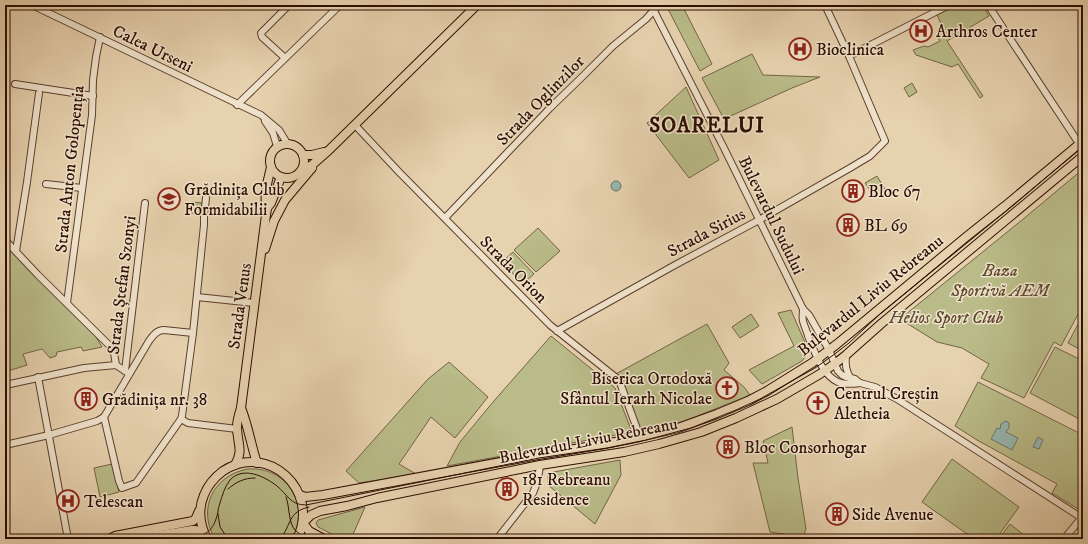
<svg xmlns="http://www.w3.org/2000/svg" width="1088" height="544" font-family="'IM FELL DW Pica',serif">
	<style>
		.green { fill: #b9bb88; stroke: #736444 }
		.water { fill: #97b6b1; stroke: #6d726a }
		.lines { fill: none; stroke-linecap: round; stroke-linejoin: round }
		.minor-casing { stroke: #5c3e2c; stroke-width: 8 }
		.major-casing { stroke: #2d0d00; stroke-width: 10 }
		.minor { stroke: #efe2cb; stroke-width: 6 }
		.major { stroke: #e7d2af; stroke-width: 8 }
		.tram { stroke: #2d0d00; stroke-width: 1 }
		.labels { text-anchor: middle; stroke-width: 3; stroke-linejoin: round; paint-order: stroke }
		.poi-label { font-size: 17px; fill: #2d0d00; stroke: #efe2cb; text-anchor: start }
		.street-label { font-size: 17px; fill: #2d0d00; stroke: #efe2cb }
		.park-label { font-size: 17px; font-style: italic; fill: #5e4a30; stroke: #efe2cb }
		.district-label { font-size: 21px; font-weight: bold; letter-spacing: 1px; fill: #2d0d00; stroke: #efe2cb }
	</style>
	<rect width="100%" height="100%" fill="#e7d2af"/>
	<filter id="stains"><feTurbulence type="fractalNoise" baseFrequency=".005" numOctaves="4"/><feColorMatrix values="0 0 0 0 .2 0 0 0 0 .09 0 0 0 0 .02 0 0 0 .5 -.17"/></filter>
	<radialGradient id="worn" r=".72"><stop offset=".6" stop-color="#630" stop-opacity="0"/><stop offset="1" stop-color="#630" stop-opacity=".3"/></radialGradient>
	<g class="green">
		<polygon points="666,5 682,5 712,64 700,71"/>
		<polygon points="957,5 982,5 989,16 947,41 983,96 980,98 958,64 952,67 916,55 913,50 924,46 928,47 940,41 937,37 940,36 939,33 944,30 937,15"/>
		<polygon points="752,54 763,75 820,77 792,88 724,119 702,78"/>
		<polygon points="912,83 917,92 909,97 904,88"/>
		<polygon points="686,87 719,160 689,178 647,123"/>
		<polygon points="1083,169 1083,305 1061,346 1054,342 1024,398 981,378 989,364 962,348 937,342 900,319 1022,220"/>
		<polygon points="877,176 886,191 875,197 865,183"/>
		<polygon points="192,202 202,203 201,214 191,213"/>
		<polygon points="538,228 560,251 536,272 514,250"/>
		<polygon points="10,249 96,337 102,347 83,351 81,347 57,352 56,356 50,358 42,349 23,354 27,365 5,372 5,252"/>
		<polygon points="513,252 534,274 523,284 502,262"/>
		<polygon points="791,310 809,352 802,361 762,384 749,370 794,346 778,313"/>
		<polygon points="751,314 759,326 740,338 732,327"/>
		<polygon points="1083,315 1083,351 1068,343"/>
		<polygon points="707,324 729,363 724,370 744,387 750,395 695,417 640,437 614,375"/>
		<polygon points="551,336 615,388 632,432 447,466 460,442 493,402"/>
		<polygon points="1055,347 1083,361 1083,421 1030,393"/>
		<polygon points="449,362 488,397 455,438 431,417 399,464 416,474 359,483 346,471 428,379"/>
		<polygon points="978,382 1083,435 1083,504 1080,510 1052,493 1057,484 977,440 955,426"/>
		<polygon points="792,427 798,478 806,529 803,537 770,532 753,463 768,463 763,441"/>
		<polygon points="952,459 1019,507 996,539 974,539 922,502"/>
		<polygon points="620,460 621,475 595,524 548,485 548,473"/>
		<polygon points="112,464 119,492 100,497 94,468"/>
		<path d="M247 469C287 466 311 504 292 539H215C197 509 213 476 247 469Z"/>
		<polygon points="365,507 351,539 341,539 318,527 316,523 318,520"/>
		<polygon points="1010,524 1024,535 1020,539 999,539"/>
	</g>
	<g class="water">
		<circle cx="616" cy="186" r="5"/>
		<polygon points="1006,421 1009,423 1009,428 1006,432 1018,438 1012,450 991,439 997,428 1000,429 1001,424"/>
		<polygon points="1038,437 1043,440 1039,449 1033,447"/>
	</g>
	<g class="lines">
		<g class="minor-casing">
			<g id="minor">
				<polyline points="32,5 261,115 279,130 287,143"/>
				<polyline points="651,5 724,148 803,309 809,315 829,350 838,371 842,375 846,377 855,379 860,383 875,387 897,399 1082,518"/>
				<polyline points="988,5 1076,139 1083,149"/>
				<polyline points="849,56 949,5"/>
				<polyline points="285,58 262,37 261,33 289,5"/>
				<polyline points="15,84 93,96"/>
				<polyline points="237,105 340,5"/>
				<polyline points="265,121 273,133 277,146"/>
				<polyline points="355,125 399,172 550,325 619,380 640,437"/>
				<polyline points="46,184 82,188"/>
				<polyline points="445,218 550,108 582,77 613,46 646,19 654,10 659,5"/>
				<polyline points="5,240 38,275 110,346 114,353 116,365"/>
				<polyline points="16,251 27,182 39,93"/>
				<polyline points="197,297 254,303"/>
				<polyline points="67,303 92,115 93,80 96,57 100,37"/>
				<path d="M803 309C803 313 802 318 803 321 804 326 807 331 808 336 815 352 822 375 838 382 845 385 853 384 860 383"/>
				<polyline points="557,331 675,265 759,220 850,168 870,156 885,141 849,56 825,5"/>
				<path d="M846 355C845 365 846 371 851 379"/>
				<polyline points="125,371 145,203"/>
				<polyline points="38,377 68,539"/>
				<polyline points="5,387 10,384 84,368 116,365 128,373"/>
				<polyline points="104,417 119,481 122,488 136,483 181,419 182,416 193,333 204,225 204,217 206,198"/>
				<polyline points="181,419 188,423 237,429"/>
				<path d="M5 445 49 435 97 421 104 417 149 341C153 335 157 330 164 330L193 333"/>
				<path d="M497 539 533 493C537 484 539 475 540 465"/>
				<polyline points="1064,539 1083,516"/>
			</g>
		</g>
		<g class="major-casing">
			<g id="major">
				<circle cx="287" cy="161" r="17"/>
				<polyline points="303,155 312,155 324,152"/>
				<polyline points="300,172 312,165 329,150 477,5"/>
				<path d="M267 208C263 194 268 181 271 167"/>
				<polyline points="265,249 274,221 285,200 312,168"/>
				<path d="M241 408C248 425 251 445 257 463"/>
				<path d="M235 465C244 450 237 443 237 427 237 421 239 414 241 408L266 215 267 208 271 203 281 177"/>
				<polyline points="300,495 305,497 323,495 538,455 605,444 640,437 678,428 717,414 748,401 767,391 812,363 837,344 966,237 1005,206 1083,141"/>
				<polyline points="303,523 311,515 320,511 347,506 377,498 540,465 624,452 659,444 701,432 736,418 777,399 820,374 836,363 846,355 882,323 1083,156"/>
				<polyline points="303,523 309,531 324,539"/>
				<polyline points="109,539 115,536 193,521 196,518 199,511"/>
				<polyline points="137,539 192,530 196,530 204,534"/>
				<path d="M207 539C200 525 198 509 204 495 208 485 215 477 223 471 268 441 321 491 297 539"/>
			</g>
		</g>
		<use href="#minor" class="minor"/>
		<use href="#major" class="major"/>
		<g class="tram">
			<path d="M228 489C236 482 244 478 255 478"/>
			<path d="M286 497C290 507 288 524 296 531 300 535 306 537 310 539"/>
			<polyline points="218,514 220,527 228,539"/>
			<path d="M186 539C206 535 213 533 218 512 218 509 219 506 220 503 222 496 225 486 230 480 243 466 264 476 277 486 288 495 290 505 306 505L539 458 607 448 646 440 691 428 736 410 760 399 815 368 832 356 849 343 881 313 1016 203 1083 146"/>
			<polyline points="200,539 214,537 224,539"/>
			<path d="M280 539C292 525 287 512 309 507"/>
		</g>
	</g>
	<defs>
		<g id="hospital-ring" transform="scale(1.15)"><circle r="9.5" fill="#efe2cb" stroke="#8f2418" stroke-width="1.5"/><path d="M-5-5h3v3.5h4V-5h3V5h-3V1.5h-4V5h-3Z" fill="#8f2418"/></g>
		<g id="building-ring" transform="scale(1.15)"><circle r="9.5" fill="#efe2cb" stroke="#8f2418" stroke-width="1.5"/><path d="M-4-6H4V6H1V3H-1V6H-4ZM-2.5-4.3h1.7v1.8h-1.7ZM.8-4.3h1.7v1.8H.8ZM-2.5-1h1.7V.8h-1.7ZM.8-1h1.7V.8H.8Z" fill="#8f2418"/></g>
		<g id="school-ring" transform="scale(1.15)"><circle r="9.5" fill="#efe2cb" stroke="#8f2418" stroke-width="1.5"/><path d="M0-5L7-2L0 1L-7-2ZM-4 1L0 2.5L4 1V4Q0 6-4 4Z" fill="#8f2418"/></g>
		<g id="church-ring" transform="scale(1.15)"><circle r="9.5" fill="#efe2cb" stroke="#8f2418" stroke-width="1.5"/><path d="M-1.2-6h2.4v3.5h3.3v2.4h-3.3V6h-2.4V-.1h-3.3v-2.4h3.3Z" fill="#8f2418"/></g>
	</defs>
	<g fill-rule="evenodd">
		<use href="#hospital-ring" x="921" y="31"/>
		<use href="#hospital-ring" x="800" y="49"/>
		<use href="#building-ring" x="853" y="191"/>
		<use href="#school-ring" x="169" y="199"/>
		<use href="#building-ring" x="848" y="225"/>
		<use href="#church-ring" x="727" y="388"/>
		<use href="#building-ring" x="86" y="399"/>
		<use href="#church-ring" x="818" y="403"/>
		<use href="#building-ring" x="728" y="447"/>
		<use href="#building-ring" x="507" y="489"/>
		<use href="#hospital-ring" x="68" y="501"/>
		<use href="#building-ring" x="837" y="514"/>
	</g>
	<g class="labels">
		<g class="poi-label">
			<text x="936" y="37">Arthros Center</text>
			<text x="816" y="55">Bioclinica</text>
			<text x="184" y="195">Grădinița Club<tspan x="184" dy="20">Formidabilii</tspan></text>
			<text x="868" y="197">Bloc 67</text>
			<text x="864" y="231">BL 69</text>
			<text x="712" y="384" text-anchor="end">Biserica Ortodoxă<tspan x="712" dy="20">Sfântul Ierarh Nicolae</tspan></text>
			<text x="834" y="399">Centrul Creștin<tspan x="834" dy="20">Aletheia</tspan></text>
			<text x="102" y="405">Grădinița nr. 38</text>
			<text x="744" y="453">Bloc Consorhogar</text>
			<text x="522" y="485">181 Rebreanu<tspan x="522" dy="20">Residence</tspan></text>
			<text x="84" y="507">Telescan</text>
			<text x="852" y="520">Side Avenue</text>
		</g>
		<g class="street-label">
			<text transform="translate(153 48) rotate(26)" y="6">Calea Urseni</text>
			<text transform="translate(540 100) rotate(-46)" y="6">Strada Oglinzilor</text>
			<text transform="translate(69 169) rotate(-84)" y="6">Strada Anton Golopenția</text>
			<text transform="translate(772 215) rotate(64)" y="6">Bulevardul Sudului</text>
			<text transform="translate(706 232) rotate(-28)" y="6">Strada Sirius</text>
			<text transform="translate(514 269) rotate(45)" y="6">Strada Orion</text>
			<text transform="translate(121 285) rotate(-83)" y="6">Strada Ștefan Szonyi</text>
			<text transform="translate(870 295) rotate(-39)" y="6">Bulevardul Liviu Rebreanu</text>
			<text transform="translate(239 306) rotate(-82)" y="6">Strada Venus</text>
			<text transform="translate(588 440) rotate(-11)" y="6">Bulevardul Liviu Rebreanu</text>
		</g>
		<g class="park-label">
			<text x="1000" y="276">Baza<tspan x="1000" dy="20">Sportivă AEM</tspan></text>
			<text x="946" y="323">Helios Sport Club</text>
		</g>
		<g class="district-label">
			<text x="707" y="132">SOARELUI</text>
		</g>
	</g>
	<rect width="1088" height="544" fill="none" stroke="#e7d2af" stroke-width="20"/>
	<rect x="6" y="6" width="1076" height="532" fill="none" stroke="#2d0d00" stroke-width="2"/>
	<rect x="10" y="10" width="1068" height="524" fill="none" stroke="#2d0d00"/>
	<rect width="100%" height="100%" filter="url(#stains)"/>
	<rect width="100%" height="100%" fill="url(#worn)"/>
</svg>
